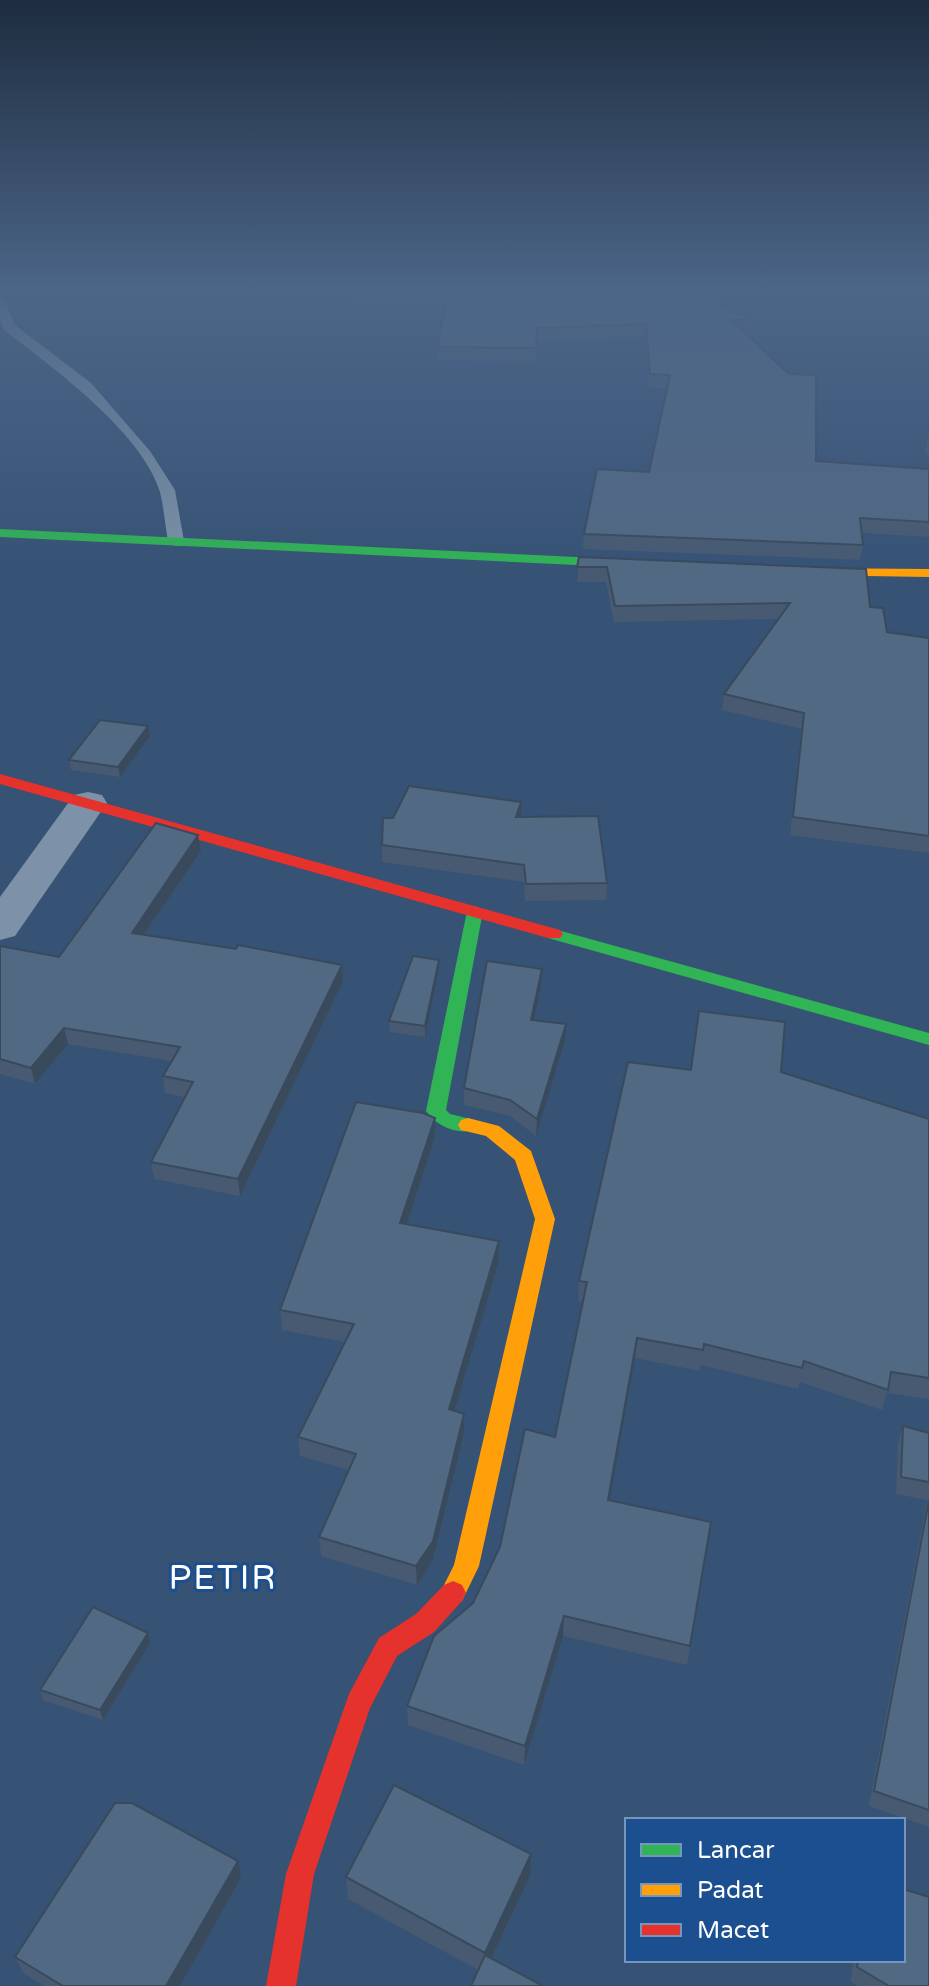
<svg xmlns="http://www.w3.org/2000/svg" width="929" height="1986" font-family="'Varela Round',sans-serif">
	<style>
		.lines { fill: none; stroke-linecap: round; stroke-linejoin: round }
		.lane { fill: #7d92a8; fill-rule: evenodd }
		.street { fill: #7d92a8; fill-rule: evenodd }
		.fast { fill: #30b455; fill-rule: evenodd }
		.slow { fill: #ff9f0a; fill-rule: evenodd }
		.jam { fill: #e5322d; fill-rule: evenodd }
		.wall { fill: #475a72 }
		.shaded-wall { fill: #394a5c }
		.building { fill: #526984; stroke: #394a5c; stroke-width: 2 }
		.labels { text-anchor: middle; stroke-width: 6; stroke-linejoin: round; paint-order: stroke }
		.near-quarter-label { font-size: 34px; letter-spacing: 2px; fill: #fff; stroke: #1b4f8f }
	</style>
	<rect width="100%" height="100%" fill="#365274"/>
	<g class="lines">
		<path class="lane" d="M0 299 6 303 15 325 91 383 150 451 175 490 184 541 182 545 176 546 168 541C165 525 164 508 160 492 142 432 52 367 4 330L0 320Z"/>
		<polygon class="street" points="88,792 102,795 107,803 15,936 0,940 0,897 74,795"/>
		<g class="fast">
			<polygon points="0,529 639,560 645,564 639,568 0,537"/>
			<path d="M475 906 483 911 446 1110 450 1114 475 1120 478 1125 475 1130C457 1135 436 1126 426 1111L467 911Z"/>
			<polygon points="554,929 929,1033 929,1045 548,938 545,934"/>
		</g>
		<g class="slow">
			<polygon points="807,568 929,569 929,577 802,575 801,572"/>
			<polygon points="468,1118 499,1126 531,1151 555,1219 479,1566 462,1601 453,1605 444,1601 440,1593 454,1565 535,1219 515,1160 486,1136 461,1130 458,1125 461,1120"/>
		</g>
		<g class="jam">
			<polygon points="0,774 560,930 563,934 560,938 548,938 0,784"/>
			<polygon points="453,1581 462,1585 466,1593 462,1601 434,1632 397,1656 370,1708 314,1874 296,1986 266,1986 286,1874 349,1694 379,1638 416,1614 444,1585"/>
		</g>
	</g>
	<g class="wall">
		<polygon points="350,292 690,292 750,319 748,332 744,332 816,461 929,469 929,537 861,533 863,545 860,560 583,549 584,534 649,472 667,388 649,388 645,337 537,341 536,362 438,360 438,347 443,319 350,301"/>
		<polygon points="928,436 929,436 929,456 925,451"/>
		<polygon points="579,557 870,607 887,632 929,638 929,853 790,835 801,729 722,710 724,694 779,619 614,622 606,582 577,582"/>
		<polygon points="150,736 120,777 71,770 69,760"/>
		<polygon points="521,802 521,817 607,883 606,900 525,901 524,882 382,862 382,845"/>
		<polygon points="201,851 144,935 343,981 240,1196 154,1179 151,1162 185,1097 165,1093 163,1076 171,1061 68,1044 35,1084 0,1074 0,946 59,957"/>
		<polygon points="439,970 425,1037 390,1032 389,1021"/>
		<polygon points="541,985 534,1020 565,1040 536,1136 510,1116 464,1105 464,1088"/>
		<polygon points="691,1070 781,1072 929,1119 929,1399 887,1393 882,1410 800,1382 798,1389 701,1365 700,1371 635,1358 609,1500 711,1522 687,1665 563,1636 524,1765 408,1725 407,1706 473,1603 555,1437 583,1302 578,1301 579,1281"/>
		<polygon points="435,1137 407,1224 499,1261 454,1411 464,1433 433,1560 417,1585 321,1556 319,1537 348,1470 300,1456 298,1437 345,1342 282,1330 280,1310"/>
		<polygon points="903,1426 929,1433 929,1827 869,1806 927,1500 896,1494 898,1443"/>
		<polygon points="150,1643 103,1720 43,1700 40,1690"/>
		<polygon points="531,1854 530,1876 492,1958 478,1970 348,1899 346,1877"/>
		<polygon points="241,1878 180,1986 44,1986 23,1973 15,1957"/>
		<polygon points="853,1960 903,1960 929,1986 858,1986 851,1982"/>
	</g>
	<g class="shaded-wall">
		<polygon points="148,726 150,736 120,777 118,767"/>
		<polygon points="521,802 521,819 516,817"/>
		<polygon points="198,835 201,851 134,949 132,933"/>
		<polygon points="439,960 439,970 425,1037 425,1026"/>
		<polygon points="342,965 343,981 240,1196 238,1179"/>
		<polygon points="542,969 541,985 531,1036 531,1020"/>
		<polygon points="566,1024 565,1040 536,1136 537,1119"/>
		<polygon points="64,1028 68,1044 35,1084 31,1068"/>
		<polygon points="435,1118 435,1137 401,1242 400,1223"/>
		<polygon points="499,1241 499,1261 449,1429 449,1409"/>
		<polygon points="637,1338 635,1358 606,1520 608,1500"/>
		<polygon points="464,1414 464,1433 433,1560 417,1585 416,1566"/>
		<polygon points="564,1616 563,1636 524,1765 525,1746"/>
		<polygon points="148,1633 150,1643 103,1720 100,1710"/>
		<polygon points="531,1854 530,1876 484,1974 485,1953"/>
		<polygon points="238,1861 241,1878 180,1986 166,1986"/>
	</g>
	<g class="building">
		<polygon points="367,292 690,292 704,298 721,298 721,306 750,319 731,320 789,374 816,375 816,461 929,469 929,522 860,518 863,545 584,534 597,469 649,472 670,375 650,374 646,324 537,328 536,348 438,347 445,306"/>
		<polygon points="579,557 866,569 870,607 883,608 887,632 929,638 929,836 793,817 804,713 724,694 790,603 615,606 607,567 577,567"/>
		<polygon points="100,720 148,726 118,767 69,760"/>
		<polygon points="409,786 521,802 516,817 598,816 607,883 526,884 524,865 382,845 383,818 393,818"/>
		<polygon points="156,823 198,835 132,933 236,949 238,945 342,965 238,1179 151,1162 193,1082 163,1076 180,1047 64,1028 31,1068 0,1059 0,946 59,957"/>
		<polygon points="413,956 439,960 425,1026 389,1021"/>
		<polygon points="487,961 542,969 531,1020 566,1024 537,1119 510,1100 464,1088"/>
		<polygon points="699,1011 785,1022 781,1072 929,1119 929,1378 891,1372 888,1390 804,1361 802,1368 704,1344 703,1350 637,1338 608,1500 711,1522 690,1646 564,1616 525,1746 407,1706 434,1636 473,1603 500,1547 525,1429 555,1437 587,1282 579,1281 628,1062 691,1070"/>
		<polygon points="356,1102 423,1113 435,1118 400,1223 499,1241 449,1409 464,1414 433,1541 416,1566 319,1537 356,1454 298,1437 354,1324 280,1310"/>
		<polygon points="903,1426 929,1433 929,1482 901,1477"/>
		<polygon points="929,1500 929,1810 874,1791"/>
		<polygon points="93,1607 148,1633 100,1710 40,1690"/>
		<polygon points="394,1785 531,1854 485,1953 346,1877"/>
		<polygon points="115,1803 132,1803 238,1861 166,1986 63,1986 15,1957"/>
		<polygon points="903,1889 929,1897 929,1986 889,1986 857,1967 858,1960 903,1960"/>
		<polygon points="485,1955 543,1986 471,1986"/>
	</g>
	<linearGradient id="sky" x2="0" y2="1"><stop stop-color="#1e2d40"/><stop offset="0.51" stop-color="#4c6688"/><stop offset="1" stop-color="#4c6688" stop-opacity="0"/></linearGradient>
	<rect width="929" height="570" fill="url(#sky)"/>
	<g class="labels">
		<g class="near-quarter-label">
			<text x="223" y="1589">PETIR</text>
		</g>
	</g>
	<rect x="625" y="1818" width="280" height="144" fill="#1b4f8f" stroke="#7695bc" stroke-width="2"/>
	<rect x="641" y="1844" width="40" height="12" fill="#30b455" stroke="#7695bc" stroke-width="2"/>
	<text x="697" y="1858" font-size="24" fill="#ffffff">Lancar</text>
	<rect x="641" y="1884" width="40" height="12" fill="#ff9f0a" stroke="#7695bc" stroke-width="2"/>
	<text x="697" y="1898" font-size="24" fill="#ffffff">Padat</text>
	<rect x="641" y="1924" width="40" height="12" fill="#e5322d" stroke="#7695bc" stroke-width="2"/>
	<text x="697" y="1938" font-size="24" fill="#ffffff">Macet</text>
</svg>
